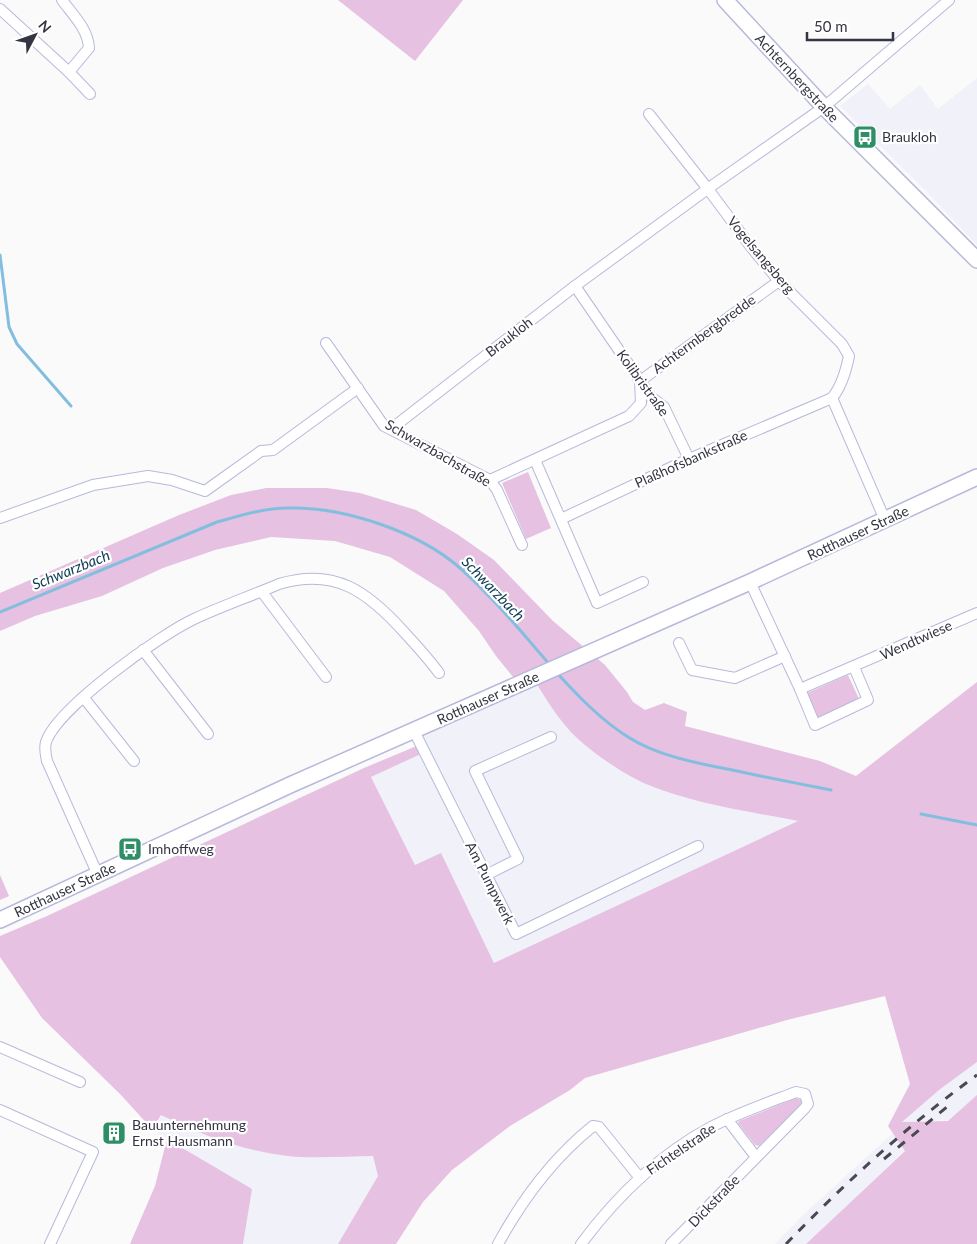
<svg xmlns="http://www.w3.org/2000/svg" width="977" height="1244" font-family="Lato,sans-serif">
	<style>
		.built { fill: #f0f1f9 }
		.green { fill: #e6c1e1 }
		.lines { fill: none; stroke-linecap: round; stroke-linejoin: round }
		.stream { stroke: #84bedf; stroke-width: 3 }
		.street-casing { stroke: #b7b9db; stroke-width: 12 }
		.secondary-casing { stroke: #b7b9db; stroke-width: 18 }
		.street { stroke: #fff; stroke-width: 10 }
		.secondary { stroke: #fff; stroke-width: 15 }
		.rail { stroke: #484955; stroke-width: 3; stroke-dasharray: 9 9; stroke-linecap: butt }
		.labels { text-anchor: middle; stroke-width: 4.5; stroke-linejoin: round; paint-order: stroke }
		.street-label { font-size: 14px; fill: #343543; stroke: #fff }
		.poi-label { font-size: 14px; fill: #343543; stroke: #fff; text-anchor: start }
		.water-label { font-size: 15px; font-style: italic; fill: #0d3e55; stroke: #fff }
	</style>
	<rect width="100%" height="100%" fill="#fafafa"/>
	<g class="built">
		<polygon points="977,78 977,245 926,191 840,106 868,84 890,109 920,85 938,109"/>
		<polygon points="534,680 735,809 798,821 494,963 441,854 415,865 371,777 423,753 415,731"/>
		<polygon points="977,1062 977,1100 951,1120 901,1122 939,1090"/>
		<polygon points="161,1115 212,1138 259,1151 291,1156 373,1156 378,1176 338,1244 243,1244 251,1189 152,1130"/>
		<polygon points="893,1133 905,1150 806,1244 775,1244 803,1215"/>
	</g>
	<g class="green">
		<polygon points="338,0 463,0 415,61"/>
		<polygon points="528,472 551,528 526,539 502,483"/>
		<path d="M266 488H327L360 493 416 510 457 534 494 560 553 621 605 665 627 692 633 702 645 710 664 703 687 712 685 726 820 761 856 776 977 682V1062L939 1090 902 1122 948 1121 977 1095V1244H806L905 1151 888 1126 910 1084 885 996 787 1020 585 1078 570 1090 510 1126 452 1170 423 1202 396 1244H338L378 1176 373 1156C345 1156 316 1159 288 1156 243 1151 202 1135 161 1115L152 1129 120 1094 42 1018 0 957V936L47 916 364 768 419 745 423 753 371 777 415 865 441 853 494 963 798 821C747 811 694 804 646 784 625 775 594 754 577 738 559 721 547 700 534 680L518 683 496 656 479 631 444 591 390 557 335 541 271 537 215 550 163 568 102 596 35 616 0 631V593L179 515 231 495Z"/>
		<polygon points="848,675 859,699 818,717 807,693"/>
		<polygon points="0,875 9,896 0,900"/>
		<polygon points="796,1098 801,1100 801,1105 759,1146 755,1145 738,1123 739,1121"/>
		<polygon points="167,1139 252,1189 243,1244 130,1244 155,1186"/>
	</g>
	<g class="lines">
		<g class="stream">
			<polyline points="0,255 9,327 17,344 71,406"/>
			<path d="M0 612 217 522C239 516 264 508 287 508 343 506 419 532 460 568 494 598 522 633 551 666"/>
			<path d="M557 673C578 696 601 720 628 737 659 757 702 764 737 771 769 778 800 784 831 790"/>
			<polyline points="921,814 977,825"/>
		</g>
		<g class="street-casing">
			<g id="street">
				<path d="M62 0C73 15 88 29 89 48L69 72"/>
				<polyline points="0,9 69,72 90,94"/>
				<polyline points="575,286 651,397 664,407 689,459"/>
				<polyline points="326,343 384,426 490,480 497,490 522,545"/>
				<polyline points="832,398 885,520"/>
				<polyline points="391,429 575,286 713,185 824,107 949,0"/>
				<polyline points="535,460 597,603 643,582"/>
				<polyline points="490,480 629,416 641,403 640,381 779,281"/>
				<polyline points="0,518 93,485 148,476 172,480 205,491 261,451 273,450 358,388"/>
				<path d="M561 519 689 459 832 398C842 386 846 371 849 356L842 344 779 281 751 247 708 189 649 114"/>
				<polyline points="750,582 800,689 977,613"/>
				<polyline points="262,592 326,677"/>
				<polyline points="679,643 692,670 735,678 785,656"/>
				<polyline points="143,650 208,734"/>
				<polyline points="800,689 815,725 868,700 854,667"/>
				<polyline points="84,698 134,761"/>
				<polyline points="414,731 516,934 698,846"/>
				<path d="M98 875 47 761C46 755 44 749 46 742 57 708 160 635 194 619 222 606 251 596 279 584 335 567 368 592 404 632 416 645 428 658 439 673"/>
				<polyline points="486,875 518,859 475,771 551,737"/>
				<polyline points="0,1047 80,1082"/>
				<polyline points="0,1110 93,1152 50,1244"/>
				<polyline points="727,1119 756,1157"/>
				<path d="M498 1244C523 1198 552 1159 593 1126L599 1127 640 1178"/>
				<path d="M581 1244C616 1197 659 1155 711 1127 738 1113 767 1103 796 1092L805 1094 808 1104 805 1108 671 1244"/>
			</g>
		</g>
		<g class="secondary-casing">
			<g id="secondary">
				<polyline points="725,0 824,107 977,260"/>
				<polyline points="0,920 290,785 750,582 977,477"/>
			</g>
		</g>
		<use href="#street" class="street"/>
		<use href="#secondary" class="secondary"/>
		<g class="rail">
			<polyline points="884,1159 948,1106"/>
			<path d="M786 1244C845 1183 908 1125 977 1075"/>
		</g>
	</g>
	<defs>
		<g id="bus-square" transform="scale(1.25)"><rect x="-9" y="-9" width="18" height="18" rx="4" fill="#2e8e66" stroke="#fff"/><path d="M-5-6H5V4H4V6H2V4H-2V6H-4V4H-5ZM-3.5-4V0h7V-4ZM-3.5 1.2v1.5H-2V1.2ZM2 1.2v1.5H3.5V1.2Z" fill="#fff"/></g>
		<g id="building-square" transform="scale(1.25)"><rect x="-9" y="-9" width="18" height="18" rx="4" fill="#2e8e66" stroke="#fff"/><path d="M-4-6H4V6H1V3H-1V6H-4ZM-2.5-4.3h1.7v1.8h-1.7ZM.8-4.3h1.7v1.8H.8ZM-2.5-1h1.7V.8h-1.7ZM.8-1h1.7V.8H.8Z" fill="#fff"/></g>
	</defs>
	<g fill-rule="evenodd">
		<use href="#bus-square" x="865" y="137"/>
		<use href="#bus-square" x="130" y="849"/>
		<use href="#building-square" x="114" y="1133"/>
	</g>
	<g class="labels">
		<g class="street-label">
			<text transform="translate(797 78) rotate(47)" y="5">Achternbergstraße</text>
			<text transform="translate(761 255) rotate(50)" y="5">Vogelsangsberg</text>
			<text transform="translate(704 334) rotate(-36)" y="5">Achtermbergbredde</text>
			<text transform="translate(509 337) rotate(-38)" y="5">Braukloh</text>
			<text transform="translate(643 383) rotate(54)" y="5">Kolibristraße</text>
			<text transform="translate(438 453) rotate(30)" y="5">Schwarzbachstraße</text>
			<text transform="translate(691 459) rotate(-24)" y="5">Plaßhofsbankstraße</text>
			<text transform="translate(858 533) rotate(-25)" y="5">Rotthauser Straße</text>
			<text transform="translate(916 640) rotate(-24)" y="5">Wendtwiese</text>
			<text transform="translate(488 698) rotate(-24)" y="5">Rotthauser Straße</text>
			<text transform="translate(490 883) rotate(63)" y="5">Am Pumpwerk</text>
			<text transform="translate(65 890) rotate(-25)" y="5">Rotthauser Straße</text>
			<text transform="translate(681 1149) rotate(-34)" y="5">Fichtelstraße</text>
			<text transform="translate(714 1201) rotate(-46)" y="5">Dickstraße</text>
		</g>
		<g class="poi-label">
			<text x="882" y="142">Braukloh</text>
			<text x="148" y="854">Imhoffweg</text>
			<text x="132" y="1130">Bauunternehmung<tspan x="132" dy="16">Ernst Hausmann</tspan></text>
		</g>
		<g class="water-label">
			<text transform="translate(71 570) rotate(-22)" y="5">Schwarzbach</text>
			<text transform="translate(493 589) rotate(46)" y="5">Schwarzbach</text>
		</g>
	</g>
	<g transform="translate(35 35) rotate(49)" stroke="#ffffff" stroke-width="4" paint-order="stroke">
	<path d="M0-4L9 19L0 12L-9 19Z" fill="#343543"/>
	<text y="-8" font-size="14" font-weight="bold" text-anchor="middle" fill="#343543">N</text>
	</g>
	<path d="M807 32v8h86v-8" fill="none" stroke="#343543" stroke-width="2.5"/>
	<text x="814" y="32" font-size="15" fill="#343543" stroke="#ffffff" stroke-width="4" paint-order="stroke">50 m</text>
</svg>
